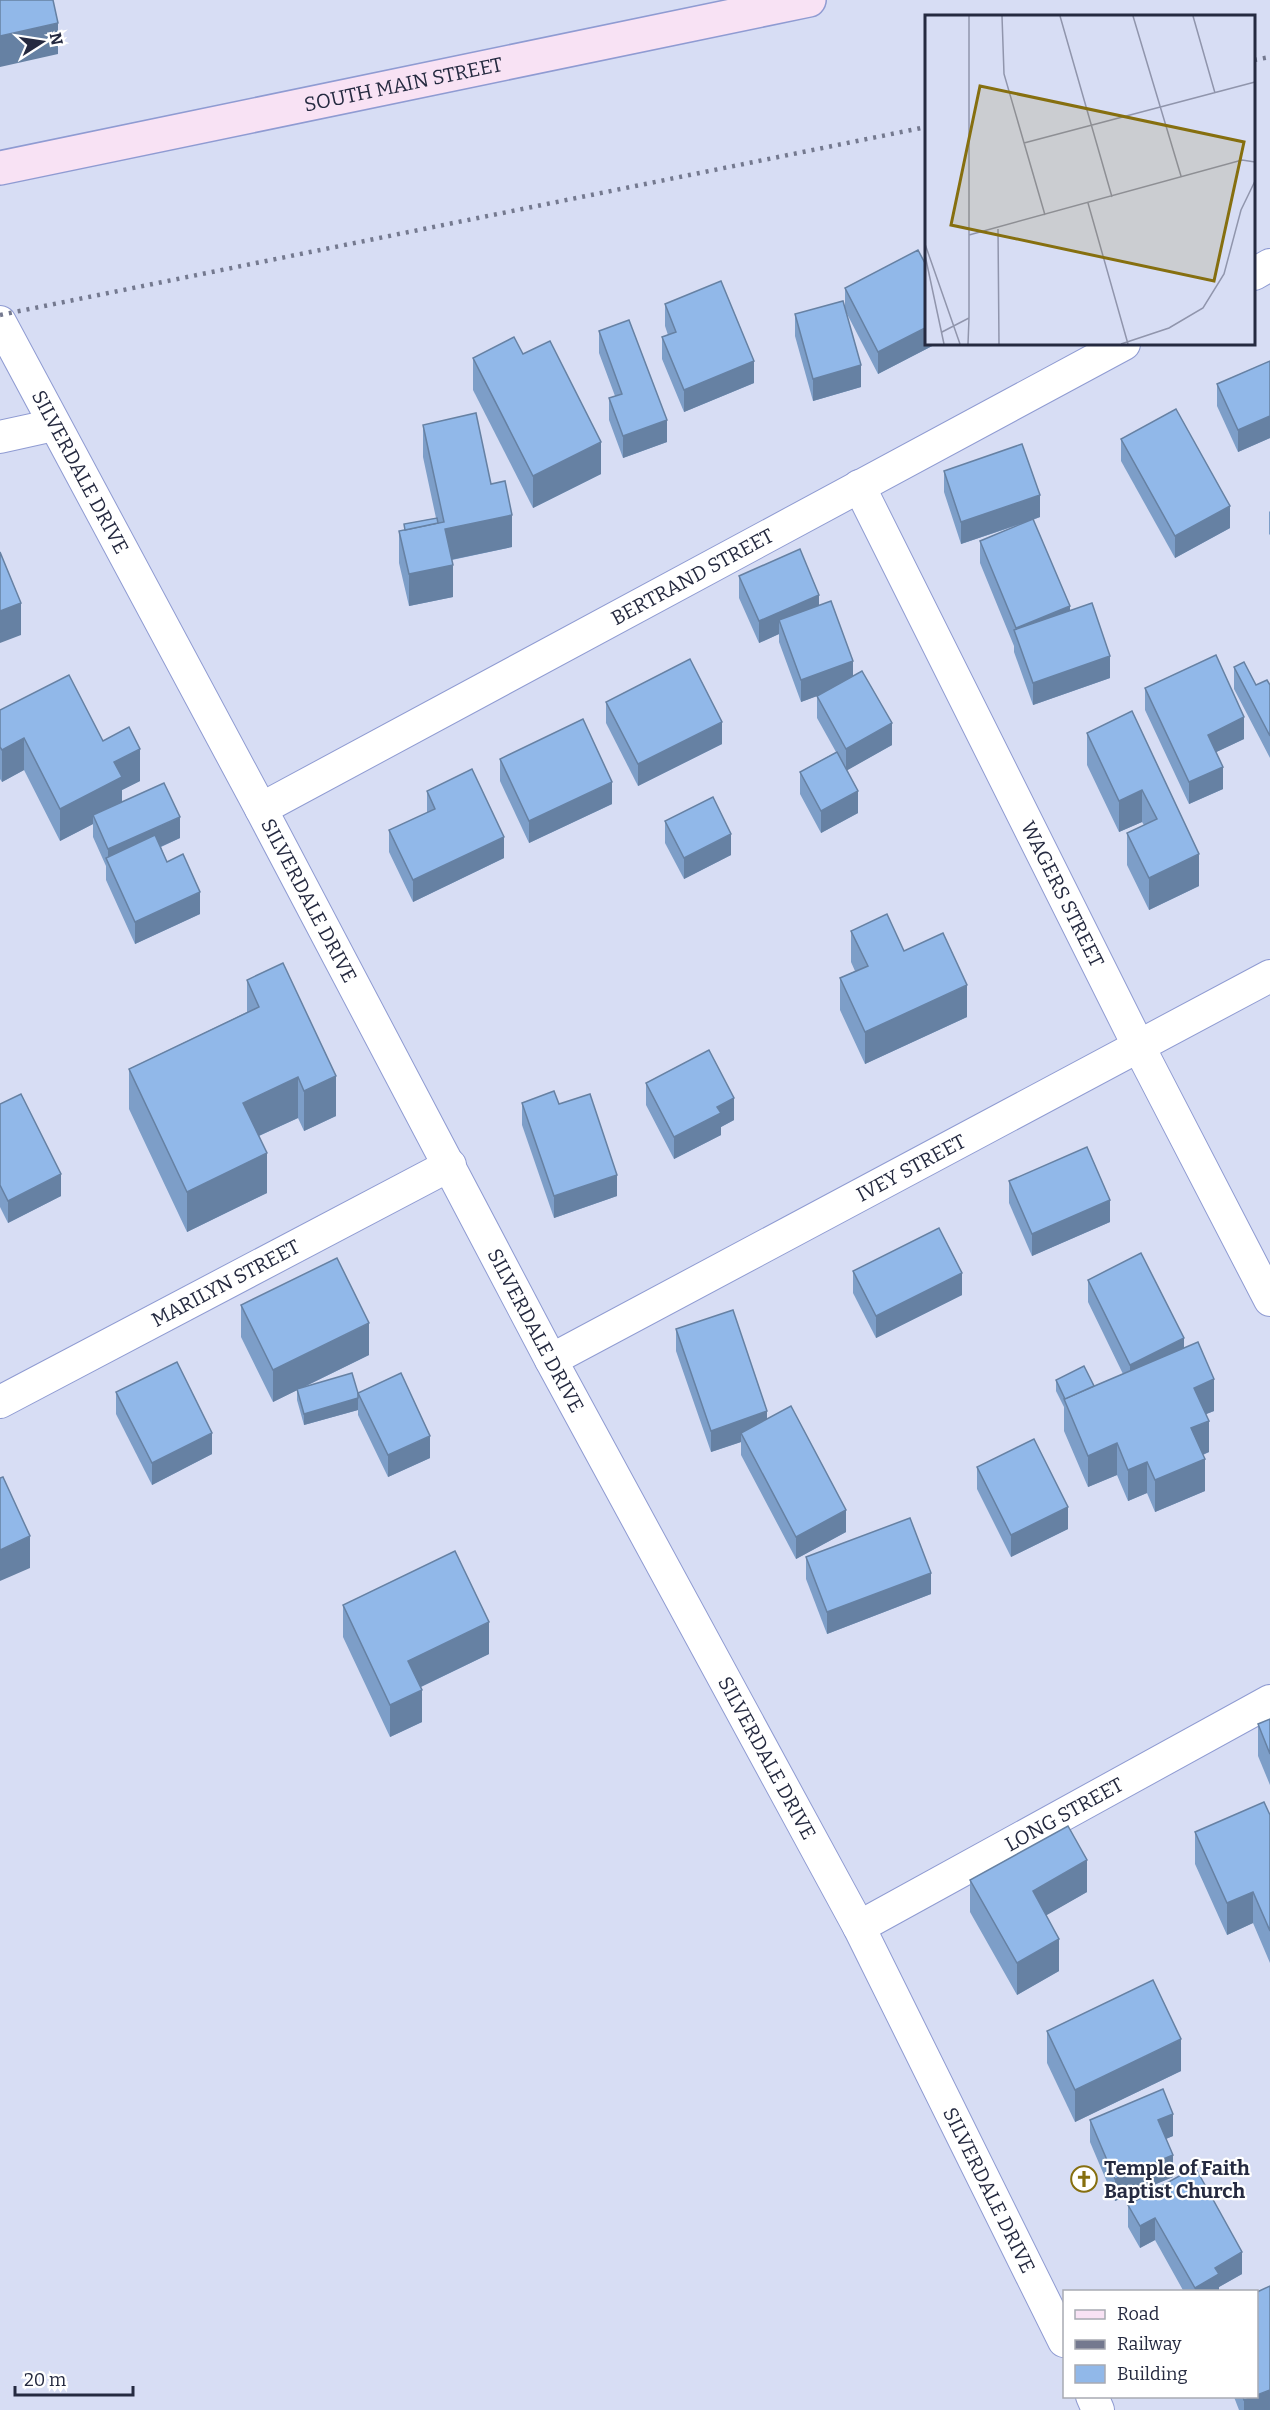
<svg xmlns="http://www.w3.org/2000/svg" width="1270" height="2410" font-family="Bitter,serif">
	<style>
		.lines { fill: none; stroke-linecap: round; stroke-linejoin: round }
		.street-casing { stroke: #8f9bd2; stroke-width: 34 }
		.secondary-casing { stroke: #8f9bd2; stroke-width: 36 }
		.street { stroke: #fff; stroke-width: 32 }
		.secondary { stroke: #f8e2f4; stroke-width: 33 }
		.rail { stroke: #74798f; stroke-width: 4.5; stroke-dasharray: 3 6; stroke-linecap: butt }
		.wall { fill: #7d9ec8 }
		.shaded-wall { fill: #6681a3 }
		.building { fill: #91b8e9; stroke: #6681a3; stroke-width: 1.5 }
		.labels { text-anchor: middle; stroke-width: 4.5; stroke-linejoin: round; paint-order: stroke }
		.street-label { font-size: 20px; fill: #252a40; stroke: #fff }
		.poi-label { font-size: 20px; font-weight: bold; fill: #252a40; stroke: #fff; text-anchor: start }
		.inset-road { fill: none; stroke: #9095ac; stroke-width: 1.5 }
		.view { fill: #866f0f; fill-opacity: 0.15; stroke: #866f0f; stroke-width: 3 }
		.inset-edge { fill: none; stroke: #252a40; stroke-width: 3 }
	</style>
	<rect width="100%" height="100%" fill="#d7ddf4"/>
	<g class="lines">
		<g class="street-casing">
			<g id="street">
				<polyline points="1254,274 1270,265"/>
				<path id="s1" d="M0 322 261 809 551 1360 859 1927 1064 2341"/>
				<polyline points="0,437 54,425"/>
				<path id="s2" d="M859 486 1139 1047 1270 1300"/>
				<path id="s3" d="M261 809 1124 344"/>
				<path id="s4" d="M551 1360 1270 976"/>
				<path id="s5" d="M0 1402 450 1165"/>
				<path id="s6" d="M859 1927 1270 1701"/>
				<polyline points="1092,2396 1098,2410"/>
			</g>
		</g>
		<g class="secondary-casing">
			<g id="secondary">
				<path id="s7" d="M0 168 809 0"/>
			</g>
		</g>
		<use href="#street" class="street"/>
		<use href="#secondary" class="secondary"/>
		<g class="rail">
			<polyline points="1254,60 1270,57"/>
			<polyline points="0,315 926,127"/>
		</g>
	</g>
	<g class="wall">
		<polygon points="845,288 927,344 936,344 878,374 845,310"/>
		<polygon points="665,304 754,383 684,412 662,359 662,337 668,335 665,326"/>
		<polygon points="795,314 861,387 813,401 795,336"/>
		<polygon points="599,331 667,442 623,458 609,420 609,398 615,396 599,353"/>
		<polygon points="523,354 601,474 533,508 473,390 473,358"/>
		<polygon points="1270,361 1270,438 1238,452 1217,406 1217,384"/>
		<polygon points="423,425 491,484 512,547 452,560 453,597 409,606 399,563 399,531 404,530 404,524 436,518 423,457"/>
		<polygon points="1121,439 1230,528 1175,558 1121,461"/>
		<polygon points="944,471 1040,517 1033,520 1070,611 1110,678 1033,705 1014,652 1014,646 980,563 980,541 1024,523 961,544 944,492"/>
		<polygon points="1270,511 1270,535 1269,534 1269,512"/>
		<polygon points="739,576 819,605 853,676 892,745 847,770 858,813 821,833 800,794 800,772 836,752 817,718 817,696 819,695 801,702 779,642 779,634 759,643 739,598"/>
		<polygon points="1234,667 1256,685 1270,685 1270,758 1234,689"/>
		<polygon points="1145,688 1244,739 1216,752 1223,789 1189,804 1145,710"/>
		<polygon points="606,702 722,744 638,786 606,723"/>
		<polygon points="0,710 103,741 140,781 122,790 122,802 180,838 161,847 167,862 200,914 135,944 106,880 106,866 93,837 93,824 60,841 24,770 2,782 0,779"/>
		<polygon points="1132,711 1199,886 1149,910 1127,865 1127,833 1144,825 1142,822 1119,832 1087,765 1087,733"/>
		<polygon points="500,759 612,804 529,843 500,781"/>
		<polygon points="427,791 504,858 413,902 389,852 389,830 427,813"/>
		<polygon points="665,821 731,855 684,879 665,843"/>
		<polygon points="851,931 904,951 967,1017 865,1064 840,1010 840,978 855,971 851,962"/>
		<polygon points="247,980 336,1116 304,1131 298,1118 259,1136 267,1193 187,1232 129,1109 129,1069 247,1012"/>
		<polygon points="646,1083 734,1120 721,1127 721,1135 674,1159 646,1105"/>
		<polygon points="522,1103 559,1104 617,1196 554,1218 522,1125"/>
		<polygon points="0,1104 61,1196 8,1223 0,1207"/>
		<polygon points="1009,1181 1110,1222 1032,1256 1009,1203"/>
		<polygon points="853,1271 962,1295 876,1338 853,1293"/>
		<polygon points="1088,1280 1184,1348 1214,1411 1206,1414 1209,1452 1203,1455 1205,1491 1155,1512 1147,1493 1128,1501 1117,1475 1088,1487 1064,1431 1064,1407 1056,1391 1056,1380 1094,1386 1123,1374 1088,1302"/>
		<polygon points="241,1305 369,1355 302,1388 358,1393 430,1458 388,1477 358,1415 358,1410 304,1425 297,1400 297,1390 273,1402 241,1337"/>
		<polygon points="676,1329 767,1419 846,1532 796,1559 741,1455 741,1442 711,1452 676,1351"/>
		<polygon points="116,1392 212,1454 152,1485 116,1414"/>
		<polygon points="977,1467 1068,1529 1011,1557 977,1489"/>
		<polygon points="806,1557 931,1594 827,1634 806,1579"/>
		<polygon points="343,1605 489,1654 421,1687 422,1722 390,1737 343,1637"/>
		<polygon points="1270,1719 1270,1785 1258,1756 1258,1724"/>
		<polygon points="1270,1815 1270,1963 1253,1923 1227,1935 1195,1864 1195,1832"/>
		<polygon points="970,1880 1087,1892 1046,1915 1059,1971 1017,1995 970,1912"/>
		<polygon points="1047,2031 1181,2071 1075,2122 1047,2063"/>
		<polygon points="1090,2120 1173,2136 1166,2139 1173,2177 1115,2201 1090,2142"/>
		<polygon points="1195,2167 1242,2274 1219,2287 1219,2292 1184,2292 1155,2240 1140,2248 1128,2227 1128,2205"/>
		<polygon points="1234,2397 1257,2397 1270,2410 1239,2410"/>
	</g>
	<g class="shaded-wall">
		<polygon points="58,23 58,54 0,67 0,36"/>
		<polygon points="927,327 927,344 936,344 878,374 878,352"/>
		<polygon points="754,361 754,383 684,412 684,390"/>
		<polygon points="861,365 861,387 813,401 813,379"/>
		<polygon points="1270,416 1270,438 1238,452 1238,430"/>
		<polygon points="667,420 667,442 623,458 623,436"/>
		<polygon points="601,442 601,474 533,508 533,476"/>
		<polygon points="1040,495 1040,517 961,544 961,522"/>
		<polygon points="1230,506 1230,528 1175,558 1175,536"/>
		<polygon points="512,515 512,547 445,561 445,529"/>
		<polygon points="453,565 453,597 409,606 409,574"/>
		<polygon points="819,595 819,617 779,620 779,634 759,643 759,621"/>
		<polygon points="21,603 21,635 0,643 0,611"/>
		<polygon points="1070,606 1070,628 1016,635 1016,628"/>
		<polygon points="1110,656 1110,678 1033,705 1033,683"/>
		<polygon points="853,661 853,683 801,702 801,680"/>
		<polygon points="1244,717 1244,739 1208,756 1208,735"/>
		<polygon points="722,722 722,744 638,786 638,764"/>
		<polygon points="892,723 892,745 846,771 846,749"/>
		<polygon points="24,738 24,770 2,782 2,750"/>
		<polygon points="140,749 140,781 122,790 122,809 93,815 93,824 60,841 60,809 114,762"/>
		<polygon points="1223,767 1223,789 1189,804 1189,782"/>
		<polygon points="612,782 612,804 529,843 529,821"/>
		<polygon points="1142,790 1142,822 1119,832 1119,801"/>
		<polygon points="858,791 858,813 821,833 821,811"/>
		<polygon points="180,817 180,838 111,869 108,862 108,849"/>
		<polygon points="731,834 731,855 684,879 684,858"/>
		<polygon points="504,837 504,858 413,902 413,880"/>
		<polygon points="1199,854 1199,886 1149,910 1149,878"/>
		<polygon points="200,892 200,914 135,944 135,922"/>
		<polygon points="967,985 967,1017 865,1064 865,1032"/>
		<polygon points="336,1076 336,1116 304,1131 304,1091"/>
		<polygon points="298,1077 298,1118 243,1143 243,1103"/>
		<polygon points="734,1098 734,1120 721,1127 721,1135 674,1159 674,1137 717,1107"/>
		<polygon points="267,1153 267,1193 187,1232 187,1192"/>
		<polygon points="61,1174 61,1196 8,1223 8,1201"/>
		<polygon points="617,1175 617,1196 554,1218 554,1196"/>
		<polygon points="1110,1200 1110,1222 1032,1256 1032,1234"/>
		<polygon points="962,1273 962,1295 876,1338 876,1316"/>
		<polygon points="369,1323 369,1355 273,1402 273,1370"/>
		<polygon points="1184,1338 1184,1360 1130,1387 1130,1365"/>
		<polygon points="1214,1379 1214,1411 1194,1419 1194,1388"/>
		<polygon points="358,1398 358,1410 304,1425 304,1414"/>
		<polygon points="767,1411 767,1433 741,1433 741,1442 711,1452 711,1431"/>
		<polygon points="1209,1421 1209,1452 1191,1459 1191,1428"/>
		<polygon points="212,1433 212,1454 152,1485 152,1463"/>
		<polygon points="430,1436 430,1458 388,1477 388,1455"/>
		<polygon points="1117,1443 1117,1475 1088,1487 1088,1456"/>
		<polygon points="1205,1459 1205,1491 1155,1512 1155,1480"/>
		<polygon points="1147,1462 1147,1493 1128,1501 1128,1470"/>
		<polygon points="1068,1507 1068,1529 1011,1557 1011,1535"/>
		<polygon points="846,1510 846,1532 796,1559 796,1537"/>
		<polygon points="30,1536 30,1568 0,1581 0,1550"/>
		<polygon points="931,1573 931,1594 827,1634 827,1612"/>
		<polygon points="489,1622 489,1654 408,1693 408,1661"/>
		<polygon points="422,1690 422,1722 390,1737 390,1705"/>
		<polygon points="1087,1860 1087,1892 1033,1923 1033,1891"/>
		<polygon points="1253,1892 1253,1923 1227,1935 1227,1903"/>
		<polygon points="1059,1939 1059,1971 1017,1995 1017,1963"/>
		<polygon points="1181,2039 1181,2071 1075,2122 1075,2090"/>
		<polygon points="1173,2114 1173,2136 1158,2142 1158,2120"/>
		<polygon points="1173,2155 1173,2177 1115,2201 1115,2179"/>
		<polygon points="1155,2218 1155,2240 1140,2248 1140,2226"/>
		<polygon points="1242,2252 1242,2274 1219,2287 1219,2292 1195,2292 1195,2288 1215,2268"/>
		<polygon points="1270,2390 1270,2410 1244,2410 1244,2400 1253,2397 1257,2397 1257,2395"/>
	</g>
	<g class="building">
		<polygon points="0,0 53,0 58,23 0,36"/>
		<polygon points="918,250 927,267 927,327 878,352 845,288"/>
		<polygon points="721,281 754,361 684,390 662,337 676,332 665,304"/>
		<polygon points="843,301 861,365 813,379 795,314"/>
		<polygon points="629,320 667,420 623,436 609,398 622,394 599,331"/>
		<polygon points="514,337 523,354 550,341 601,442 533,476 473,358"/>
		<polygon points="1270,361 1270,416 1238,430 1217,384"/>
		<polygon points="1176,409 1230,506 1175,536 1121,439"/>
		<polygon points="476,413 491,484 505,481 512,515 445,529 453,565 409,574 399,531 444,522 423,425"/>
		<polygon points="1022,444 1040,495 961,522 944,471"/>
		<polygon points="437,518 438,523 405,530 404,524"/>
		<polygon points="1033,519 1070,606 1016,628 980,541"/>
		<polygon points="800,549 819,595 759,621 739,576"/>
		<polygon points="0,552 21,603 0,611"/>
		<polygon points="831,601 853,661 801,680 779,620"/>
		<polygon points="1092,603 1110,656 1033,683 1014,630"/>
		<polygon points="1216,655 1244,717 1208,735 1223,767 1189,782 1145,688"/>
		<polygon points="690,659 722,722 638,764 606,702"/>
		<polygon points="1244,662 1256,685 1267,680 1270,685 1270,736 1234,667"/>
		<polygon points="862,671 892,723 846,749 817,696"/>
		<polygon points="69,675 103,741 129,727 140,749 114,762 122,777 60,809 24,738 2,750 0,747 0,710"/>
		<polygon points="1132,711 1199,854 1149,878 1127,833 1157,819 1142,790 1119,801 1087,733"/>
		<polygon points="583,719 612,782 529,821 500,759"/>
		<polygon points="837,752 858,791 821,811 800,772"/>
		<polygon points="472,769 504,837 413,880 389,830 435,809 427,791"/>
		<polygon points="164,783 180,817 108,849 93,815"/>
		<polygon points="713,797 731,834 684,858 665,821"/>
		<polygon points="155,835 167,862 183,854 200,892 135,922 106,858"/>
		<polygon points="887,914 904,951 943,933 967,985 865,1032 840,978 868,966 851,931"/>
		<polygon points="283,963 336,1076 304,1091 298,1077 243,1103 267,1153 187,1192 129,1069 259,1007 247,980"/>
		<polygon points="709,1050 734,1098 717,1107 721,1113 674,1137 646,1083"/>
		<polygon points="554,1091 559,1104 590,1094 617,1175 554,1196 522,1103"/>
		<polygon points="21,1094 61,1174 8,1201 0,1185 0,1104"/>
		<polygon points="1087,1147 1110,1200 1032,1234 1009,1181"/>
		<polygon points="939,1228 962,1273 876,1316 853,1271"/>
		<polygon points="1141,1253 1184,1338 1130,1365 1088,1280"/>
		<polygon points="337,1258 369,1323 273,1370 241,1305"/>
		<polygon points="733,1310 767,1411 711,1431 676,1329"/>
		<polygon points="1198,1342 1214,1379 1194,1388 1209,1421 1191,1428 1205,1459 1155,1480 1147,1462 1128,1470 1117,1443 1088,1456 1064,1399"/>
		<polygon points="177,1362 212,1433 152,1463 116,1392"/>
		<polygon points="1084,1366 1094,1386 1065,1399 1056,1380"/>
		<polygon points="352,1373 358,1393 358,1398 304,1414 297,1389"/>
		<polygon points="401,1373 430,1436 388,1455 358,1393"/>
		<polygon points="791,1406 846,1510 796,1537 741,1433"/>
		<polygon points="1034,1439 1068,1507 1011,1535 977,1467"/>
		<polygon points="3,1477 30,1536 0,1550 0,1478"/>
		<polygon points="910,1518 931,1573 827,1612 806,1557"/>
		<polygon points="455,1551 489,1622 408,1661 422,1690 390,1705 343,1605"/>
		<polygon points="1270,1719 1270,1754 1258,1724"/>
		<polygon points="1264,1802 1270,1815 1270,1931 1253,1892 1227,1903 1195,1832"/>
		<polygon points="1068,1826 1087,1860 1033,1891 1059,1939 1017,1963 970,1880"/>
		<polygon points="1153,1980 1181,2039 1075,2090 1047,2031"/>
		<polygon points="1163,2089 1173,2114 1158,2120 1173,2155 1115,2179 1090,2120"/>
		<polygon points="1195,2167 1242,2252 1215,2268 1219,2274 1195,2288 1155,2218 1140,2226 1128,2205"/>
		<polygon points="1270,2286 1270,2390 1257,2395 1257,2292"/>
		<polygon points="1243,2397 1253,2397 1244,2400"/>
	</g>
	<defs>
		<g id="church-ring" transform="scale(1.35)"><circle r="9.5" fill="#fff" stroke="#866f0f" stroke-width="1.5"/><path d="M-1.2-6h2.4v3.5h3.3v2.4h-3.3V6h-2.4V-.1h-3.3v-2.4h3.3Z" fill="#866f0f"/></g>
	</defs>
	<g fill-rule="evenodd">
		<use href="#church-ring" x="1084" y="2179"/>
	</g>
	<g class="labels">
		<g class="street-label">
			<text dy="7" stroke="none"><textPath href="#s7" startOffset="412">SOUTH MAIN STREET</textPath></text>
			<text dy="7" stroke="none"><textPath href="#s1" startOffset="170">SILVERDALE DRIVE</textPath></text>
			<text dy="7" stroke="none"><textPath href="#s3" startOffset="490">BERTRAND STREET</textPath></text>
			<text dy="7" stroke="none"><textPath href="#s2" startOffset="456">WAGERS STREET</textPath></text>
			<text dy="7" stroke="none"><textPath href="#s1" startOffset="656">SILVERDALE DRIVE</textPath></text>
			<text dy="7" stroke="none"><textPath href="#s4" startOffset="408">IVEY STREET</textPath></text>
			<text dy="7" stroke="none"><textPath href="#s5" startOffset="255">MARILYN STREET</textPath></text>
			<text dy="7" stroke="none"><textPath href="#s1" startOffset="1142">SILVERDALE DRIVE</textPath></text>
			<text dy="7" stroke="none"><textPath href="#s1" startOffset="1628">SILVERDALE DRIVE</textPath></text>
			<text dy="7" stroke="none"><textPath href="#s6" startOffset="234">LONG STREET</textPath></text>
			<text dy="7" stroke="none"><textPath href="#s1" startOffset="2114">SILVERDALE DRIVE</textPath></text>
		</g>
		<g class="poi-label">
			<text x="1104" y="2175">Temple of Faith<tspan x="1104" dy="23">Baptist Church</tspan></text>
		</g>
	</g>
	<g transform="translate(925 15)">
		<rect width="330" height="330" fill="#d7ddf4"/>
		<path class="inset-road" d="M77 1 79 59 120 200M135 1 187 182M208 1 256 161M268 1 290 78M99 128 330 67M163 188 203 329M73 214 74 329M44 220 317 145 330 147M0 229 35 329M0 240 19 329M17 317 44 303V1M43 329 44 303M196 329 244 313 278 293 299 259 316 195 330 166"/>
		<path class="view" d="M55 71 319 127 289 266 26 210Z"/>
		<rect width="330" height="330" class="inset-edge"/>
	</g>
	<rect x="1063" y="2290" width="195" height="108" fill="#ffffff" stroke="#a8aab3" stroke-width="1.5"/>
	<rect x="1075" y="2310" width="30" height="9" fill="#f8e2f4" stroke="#a8aab3" stroke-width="1.5"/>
	<text x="1117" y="2320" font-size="18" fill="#252a40">Road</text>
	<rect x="1075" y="2340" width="30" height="9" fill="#74798f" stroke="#a8aab3" stroke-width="1.5"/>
	<text x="1117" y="2350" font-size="18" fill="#252a40">Railway</text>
	<rect x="1075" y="2365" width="30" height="18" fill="#91b8e9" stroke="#a8aab3" stroke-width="1.5"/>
	<text x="1117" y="2380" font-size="18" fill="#252a40">Building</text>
	<g transform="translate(42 42) rotate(78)" stroke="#ffffff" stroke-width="4.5" paint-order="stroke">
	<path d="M0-4.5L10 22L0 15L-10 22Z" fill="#252a40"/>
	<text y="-9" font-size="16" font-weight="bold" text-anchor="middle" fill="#252a40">N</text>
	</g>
	<path d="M15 2386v9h118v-9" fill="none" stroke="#252a40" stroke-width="3"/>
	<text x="24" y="2386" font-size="18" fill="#252a40" stroke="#ffffff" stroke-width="4.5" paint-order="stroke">20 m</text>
</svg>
